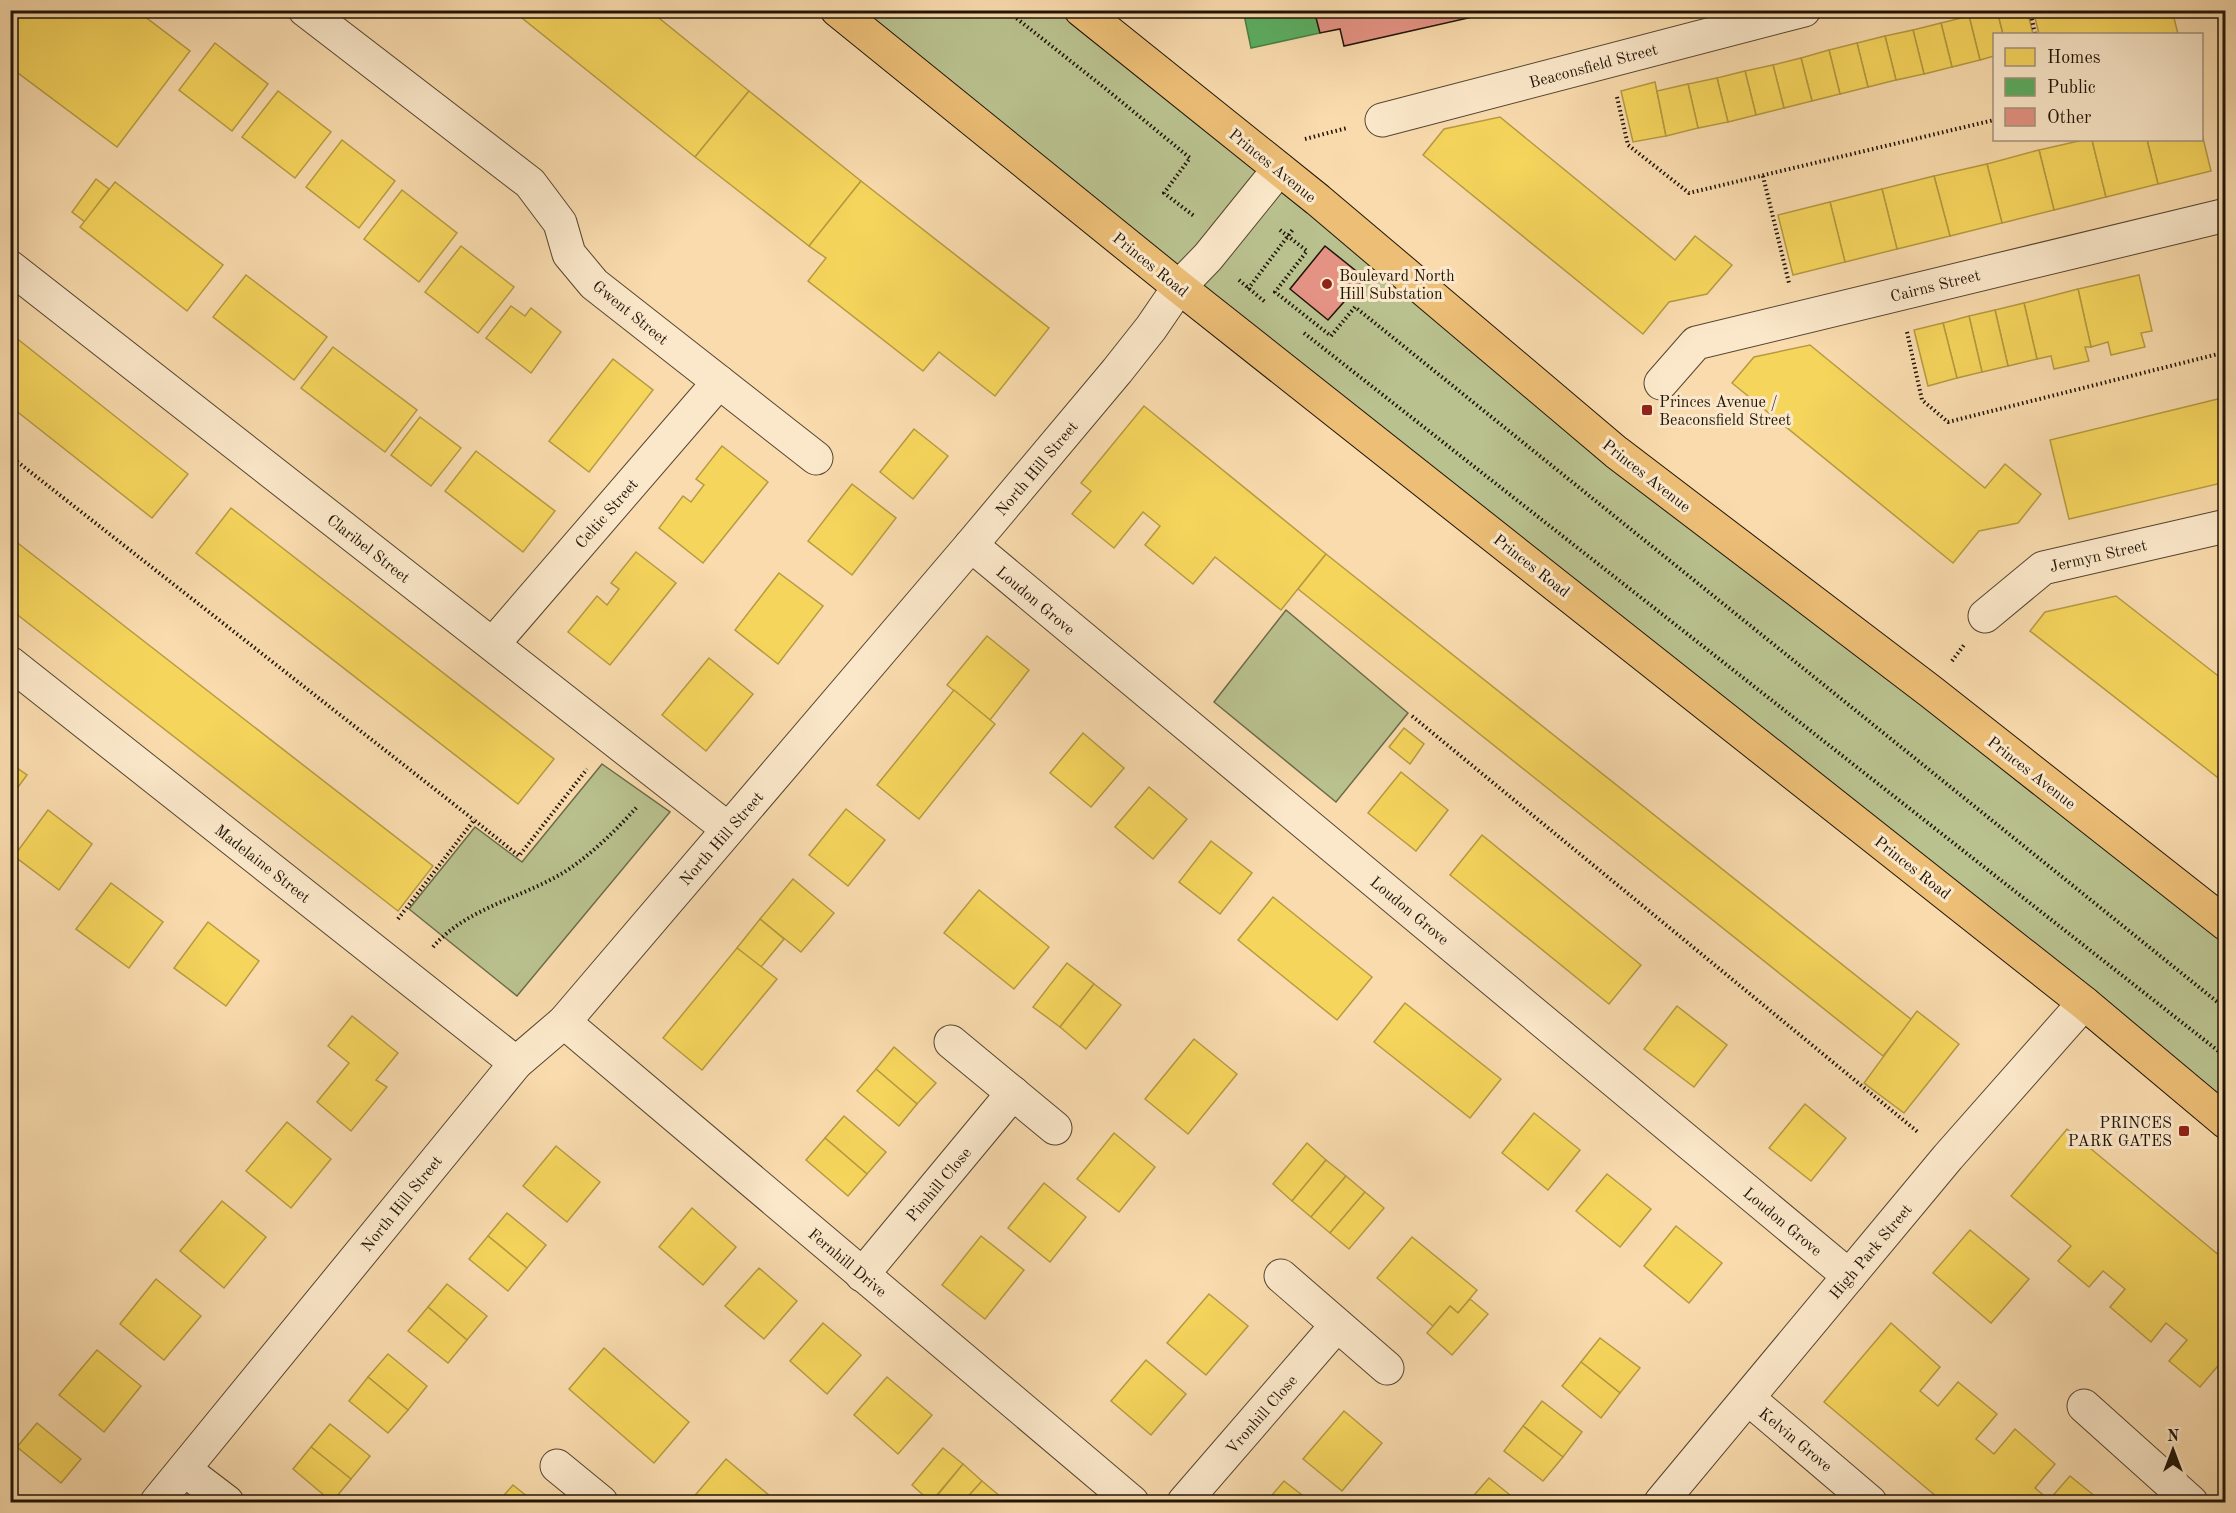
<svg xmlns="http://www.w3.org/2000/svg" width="2236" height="1513" font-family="'Old Standard TT',serif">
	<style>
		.green { fill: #b9c18e; stroke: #6c6a4a; stroke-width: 1.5 }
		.homes { fill: #f6d55c; stroke: #b69b42; stroke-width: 1.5 }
		.public { fill: #5aae61; stroke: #498046; stroke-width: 1.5 }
		.building { fill: #e39283; stroke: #201407; stroke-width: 1.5 }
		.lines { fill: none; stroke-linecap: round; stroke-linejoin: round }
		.minor-casing { stroke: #564630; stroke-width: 35 }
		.major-casing { stroke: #201407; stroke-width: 35 }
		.path { stroke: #201407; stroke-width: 4; stroke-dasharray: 1.5 3; stroke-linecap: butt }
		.minor { stroke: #fbe8ca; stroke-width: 33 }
		.major { stroke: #ecbe76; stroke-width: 33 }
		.poi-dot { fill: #8f2418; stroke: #fbe8ca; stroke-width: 2 }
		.labels { text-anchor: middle; stroke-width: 6; stroke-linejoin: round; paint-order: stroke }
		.street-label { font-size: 16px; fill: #201407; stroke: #fbe8ca }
		.poi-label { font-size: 16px; fill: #201407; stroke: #fbe8ca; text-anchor: start }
	</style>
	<rect width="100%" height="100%" fill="#f9dbad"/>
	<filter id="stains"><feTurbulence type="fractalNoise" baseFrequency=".00333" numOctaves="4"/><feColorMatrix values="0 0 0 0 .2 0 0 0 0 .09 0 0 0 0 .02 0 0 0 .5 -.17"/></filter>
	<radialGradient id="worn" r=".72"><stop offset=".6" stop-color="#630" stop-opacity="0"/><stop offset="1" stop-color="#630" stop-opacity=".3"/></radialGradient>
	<g class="green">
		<polygon points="837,11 1081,11 2225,924 2225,1122"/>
		<polygon points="1286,610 1408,713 1336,802 1214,702"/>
		<polygon points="602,764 670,812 517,996 409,909 475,827 522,862"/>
	</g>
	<g class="homes">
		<polygon points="10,10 136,10 190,51 117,147 10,67"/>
		<polygon points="512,10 649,10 749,91 695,157"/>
		<polygon points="1992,10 1997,10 2003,34 1994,34 1994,56 1980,60 1969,16"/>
		<polygon points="1997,10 2027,10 2033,34 2003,34"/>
		<polygon points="2033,10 2172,10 2178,34 2039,34"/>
		<polygon points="1969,16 1980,60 1952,67 1941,23"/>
		<polygon points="1941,23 1952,67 1924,74 1913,30"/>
		<polygon points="1913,30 1924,74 1896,80 1885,36"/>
		<polygon points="1885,36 1896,80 1868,87 1857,43"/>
		<polygon points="215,43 268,84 232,131 179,90"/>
		<polygon points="1857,43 1868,87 1840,94 1829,50"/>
		<polygon points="1829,50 1840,94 1812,101 1801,58"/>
		<polygon points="1801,58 1812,101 1784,108 1773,65"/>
		<polygon points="1773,65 1784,108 1756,115 1745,71"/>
		<polygon points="1745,71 1756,115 1728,122 1717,78"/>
		<polygon points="1717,78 1728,122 1698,128 1688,84"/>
		<polygon points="1655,82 1666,136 1633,142 1621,91"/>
		<polygon points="1688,84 1698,128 1666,136 1657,91"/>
		<polygon points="278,91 331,132 295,178 242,137"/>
		<polygon points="749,91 861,181 809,246 695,157"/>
		<polygon points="1500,117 1675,260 1695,236 1732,265 1707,294 1669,302 1643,334 1423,155 1444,129"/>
		<polygon points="2202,134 2211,171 2158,184 2147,140 2202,140"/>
		<polygon points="342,140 395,181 359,228 306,187"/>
		<polygon points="2083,140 2092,140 2106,197 2054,210 2039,150"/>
		<polygon points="2092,140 2147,140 2158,184 2106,197"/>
		<polygon points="2039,150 2054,210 2002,223 1987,164"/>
		<polygon points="1987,164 2002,223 1950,236 1934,176"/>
		<polygon points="1934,176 1950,236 1897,249 1882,189"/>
		<polygon points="96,179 109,189 85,222 72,212"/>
		<polygon points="861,181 1049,328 995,396 939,352 923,371 808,281 826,258 809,246"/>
		<polygon points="115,182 223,265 187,311 80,227"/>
		<polygon points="1882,189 1897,249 1845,262 1830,202"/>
		<polygon points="402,190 457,233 419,282 364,239"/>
		<polygon points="1830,202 1845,262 1793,275 1778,215"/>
		<polygon points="461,246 514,287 478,333 425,292"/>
		<polygon points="246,275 327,337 294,380 213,317"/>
		<polygon points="2139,275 2152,331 2141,333 2145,347 2111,355 2108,342 2091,347 2078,289"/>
		<polygon points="2078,289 2091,347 2085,347 2089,361 2054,369 2051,356 2037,359 2024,303"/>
		<polygon points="2024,303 2037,359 2008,366 1995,310"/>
		<polygon points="511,306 525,316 531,308 561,332 531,373 486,338"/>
		<polygon points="1995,310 2008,366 1982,372 1969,316"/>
		<polygon points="1969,316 1982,372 1957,378 1943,323"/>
		<polygon points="1943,323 1957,378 1928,386 1914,330"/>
		<polygon points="10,333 188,474 152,518 10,406"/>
		<polygon points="1810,345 1985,488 2005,464 2041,494 2018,523 1979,531 1953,563 1732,383 1754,357"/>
		<polygon points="333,347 417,410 385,452 301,388"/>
		<polygon points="613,359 653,390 589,472 549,441"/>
		<polygon points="2226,397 2226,482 2069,519 2050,440"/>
		<polygon points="1144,406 1326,554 1281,610 1215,557 1193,584 1145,545 1160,526 1143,512 1114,548 1072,514 1091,491 1081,483"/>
		<polygon points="420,417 461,448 431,486 391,455"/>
		<polygon points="914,429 948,456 913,499 880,472"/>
		<polygon points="722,446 768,482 703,563 659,528 683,496 691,502 704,485 696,479"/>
		<polygon points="476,451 555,511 523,552 445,491"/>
		<polygon points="852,484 896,518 852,575 808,541"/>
		<polygon points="231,508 554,759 518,804 196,553"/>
		<polygon points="10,537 433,866 398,911 10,609"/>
		<polygon points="636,552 676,583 610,665 568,632 597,596 607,605 619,589 611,583"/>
		<polygon points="1326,554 1912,1020 1883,1056 1298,589"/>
		<polygon points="2226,566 2226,585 2221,567"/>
		<polygon points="779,573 823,606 778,664 735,630"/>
		<polygon points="2116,596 2226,682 2226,784 2030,631 2045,612"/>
		<polygon points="987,636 1029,670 990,720 947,685"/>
		<polygon points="709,658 753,694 706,751 662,715"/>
		<polygon points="954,690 995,724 919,819 877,785"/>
		<polygon points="1404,728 1424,744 1410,764 1389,747"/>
		<polygon points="1083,733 1124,768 1091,807 1050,773"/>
		<polygon points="10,763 27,775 10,798"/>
		<polygon points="1401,772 1448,810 1416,851 1368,813"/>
		<polygon points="1149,787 1187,819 1153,859 1115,827"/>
		<polygon points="846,809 885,840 848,886 809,855"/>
		<polygon points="48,810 92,844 59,890 14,856"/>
		<polygon points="1482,835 1641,965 1609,1004 1450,875"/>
		<polygon points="1211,841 1252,873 1220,914 1179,882"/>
		<polygon points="793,879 834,913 801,952 760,919"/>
		<polygon points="111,883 163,922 129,968 76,929"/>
		<polygon points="979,890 1049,947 1014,989 944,933"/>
		<polygon points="1273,897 1372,977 1337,1020 1238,940"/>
		<polygon points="760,919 784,939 761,967 737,948"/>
		<polygon points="208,922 259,961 226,1006 174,968"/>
		<polygon points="737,948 777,979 702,1070 663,1038"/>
		<polygon points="1067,963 1094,984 1060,1027 1033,1007"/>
		<polygon points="1094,984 1121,1005 1086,1049 1060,1027"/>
		<polygon points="1405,1003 1501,1079 1470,1118 1374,1042"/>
		<polygon points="1677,1006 1727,1045 1694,1087 1644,1049"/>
		<polygon points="1917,1011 1959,1044 1904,1113 1864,1083"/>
		<polygon points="352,1016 398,1053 376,1080 387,1087 351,1131 317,1102 349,1063 328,1046"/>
		<polygon points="1194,1039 1237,1074 1188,1134 1145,1099"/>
		<polygon points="894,1047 936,1083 917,1104 876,1069"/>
		<polygon points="876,1069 917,1104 899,1126 857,1091"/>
		<polygon points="1805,1104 1846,1138 1811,1181 1769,1148"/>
		<polygon points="1534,1113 1580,1150 1548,1190 1502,1153"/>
		<polygon points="844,1116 886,1152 867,1174 825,1138"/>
		<polygon points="287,1122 331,1159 291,1208 246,1171"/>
		<polygon points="2067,1129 2226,1261 2226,1373 2217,1367 2200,1387 2169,1361 2187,1340 2166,1323 2151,1342 2110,1307 2125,1289 2103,1271 2089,1287 2058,1261 2071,1246 2011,1196"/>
		<polygon points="1114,1133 1155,1167 1119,1212 1077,1179"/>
		<polygon points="825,1138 867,1174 848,1196 806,1160"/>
		<polygon points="1307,1143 1326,1160 1292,1201 1273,1184"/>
		<polygon points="556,1146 600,1182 567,1222 523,1186"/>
		<polygon points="1326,1160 1346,1176 1311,1217 1292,1201"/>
		<polygon points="1607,1174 1651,1209 1620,1247 1576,1211"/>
		<polygon points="1346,1176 1365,1192 1330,1233 1311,1217"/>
		<polygon points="1044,1183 1086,1217 1050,1262 1008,1228"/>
		<polygon points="1365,1192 1384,1208 1349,1249 1330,1233"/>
		<polygon points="222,1201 266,1237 224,1288 180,1251"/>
		<polygon points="692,1208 736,1247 703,1285 659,1247"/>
		<polygon points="507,1213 546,1245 527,1268 488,1236"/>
		<polygon points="1676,1226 1722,1263 1689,1303 1644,1266"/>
		<polygon points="1970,1230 2029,1279 1991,1323 1933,1273"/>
		<polygon points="488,1236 527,1268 508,1291 469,1259"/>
		<polygon points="981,1236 1024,1270 985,1319 942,1285"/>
		<polygon points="1412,1237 1477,1290 1458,1313 1450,1306 1433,1326 1377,1278"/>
		<polygon points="759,1268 797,1301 764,1339 725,1306"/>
		<polygon points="156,1279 201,1316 164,1360 120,1324"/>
		<polygon points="447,1284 487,1316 467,1340 428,1307"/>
		<polygon points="1209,1294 1248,1326 1206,1375 1167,1343"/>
		<polygon points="1470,1299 1488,1314 1452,1355 1427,1333 1450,1306 1458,1313"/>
		<polygon points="428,1307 467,1340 448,1363 408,1331"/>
		<polygon points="823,1323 861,1355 827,1394 790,1361"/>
		<polygon points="1891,1323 1940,1367 1920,1391 1938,1406 1958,1382 1997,1414 1976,1439 1994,1454 2015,1429 2055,1464 2035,1488 2049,1500 2070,1476 2102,1502 1943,1502 1824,1402"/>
		<polygon points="1600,1338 1640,1368 1620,1393 1581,1362"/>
		<polygon points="604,1348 689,1422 654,1463 569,1389"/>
		<polygon points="97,1350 141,1386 104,1432 59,1395"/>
		<polygon points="388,1354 427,1386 408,1410 368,1377"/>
		<polygon points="1146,1360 1186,1394 1151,1435 1111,1401"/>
		<polygon points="1581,1362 1620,1393 1601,1418 1562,1386"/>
		<polygon points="368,1377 408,1410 388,1433 349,1401"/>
		<polygon points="887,1377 932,1415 898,1454 854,1415"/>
		<polygon points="1542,1401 1582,1432 1563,1457 1523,1426"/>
		<polygon points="1344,1411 1382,1443 1342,1491 1303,1459"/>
		<polygon points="37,1423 81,1459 61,1483 17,1447"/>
		<polygon points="330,1424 370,1456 351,1479 311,1447"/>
		<polygon points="1523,1426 1563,1457 1543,1481 1504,1451"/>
		<polygon points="311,1447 351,1479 332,1502 293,1469"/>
		<polygon points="943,1448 963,1464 931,1502 912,1485"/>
		<polygon points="726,1459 777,1502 693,1502 691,1500"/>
		<polygon points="963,1464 982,1481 963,1502 932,1502"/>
		<polygon points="1489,1478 1510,1495 1503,1502 1468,1502"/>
		<polygon points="982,1481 1001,1497 996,1502 963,1502"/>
		<polygon points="1284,1481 1311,1502 1266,1502"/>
		<polygon points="513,1485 534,1502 498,1502"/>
		<polygon points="1510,1495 1519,1502 1503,1502"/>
	</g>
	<polygon class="public" points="1243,10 1314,10 1320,33 1251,48"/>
	<g class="building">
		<polygon points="1314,10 1476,10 1477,16 1344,46 1340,29 1320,33"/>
		<polygon points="1476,10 1500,10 1477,16"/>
		<polygon points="1325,246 1365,278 1328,320 1290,289"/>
	</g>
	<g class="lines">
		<g class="minor-casing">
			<g id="minor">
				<polyline points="305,10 530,183 560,223 569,254 594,284 816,458"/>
				<polyline points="1382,120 1804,10"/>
				<polyline points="10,267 728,829"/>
				<polyline points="1661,383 1696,343 2226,215"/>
				<polyline points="971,545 1849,1276"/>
				<polyline points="1985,616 2043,568 2226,526"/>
				<polyline points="493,644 719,382"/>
				<polyline points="10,663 516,1063"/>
				<polyline points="564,1022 1132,1502"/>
				<polyline points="951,1042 1055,1128"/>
				<polyline points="862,1275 1013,1093"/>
				<polyline points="1281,1276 1387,1368"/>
				<polyline points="1749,1399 1870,1502"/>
				<polyline points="2084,1406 2191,1502"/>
				<polyline points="557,1466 601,1502"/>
				<polyline points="185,1470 227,1502"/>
				<polyline points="157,1502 516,1063 564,1022 971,545 1117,371 1151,328 1179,287 1208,257 1279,169"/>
				<polyline points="1184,1502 1337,1325"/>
				<polyline points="1661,1502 1948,1157 2084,1003"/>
			</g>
		</g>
		<g class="major-casing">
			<g id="major">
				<polyline points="837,10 1179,287 2084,1003 2226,1122"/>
				<polyline points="1081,10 1318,200 1616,452 1930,691 2226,924"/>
			</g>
		</g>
		<g class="path">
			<polyline points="1006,10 1106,89 1190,158 1164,193 1194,216"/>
			<polyline points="2030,10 2035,34"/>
			<polyline points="1617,97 1628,145 1689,193 1994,120"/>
			<polyline points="1305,139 1347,128"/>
			<polyline points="1763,176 1789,283"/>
			<polyline points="1280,230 1307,251 1275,292 1331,336 1355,307 2226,1009"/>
			<polyline points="1239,280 1265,302"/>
			<polyline points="1248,289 1294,228"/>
			<polyline points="1907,332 1922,400 1948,422 2226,352"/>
			<polyline points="1304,333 2226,1057"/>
			<polyline points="10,456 474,820"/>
			<polyline points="1952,661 1964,645"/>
			<polyline points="1412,716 1919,1133"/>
			<polyline points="398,919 474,820 519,856 587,769"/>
			<path d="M433 947C468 906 525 898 569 869 594 852 617 829 637 807"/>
		</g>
		<use href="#minor" class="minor"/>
		<use href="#major" class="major"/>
	</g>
	<g class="poi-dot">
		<circle cx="1327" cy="284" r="6"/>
		<rect x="1641" y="404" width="12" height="12" rx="3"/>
		<rect x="2178" y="1125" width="12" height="12" rx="3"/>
	</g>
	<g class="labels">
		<g class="street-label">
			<text transform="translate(1593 65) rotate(-15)" y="6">Beaconsfield Street</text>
			<text transform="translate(1273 165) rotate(39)" y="6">Princes Avenue</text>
			<text transform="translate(1151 264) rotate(39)" y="6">Princes Road</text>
			<text transform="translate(1935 285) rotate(-14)" y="6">Cairns Street</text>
			<text transform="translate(631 312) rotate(39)" y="6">Gwent Street</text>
			<text transform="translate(1036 468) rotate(-50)" y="6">North Hill Street</text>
			<text transform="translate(1647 475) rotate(38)" y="6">Princes Avenue</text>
			<text transform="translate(606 513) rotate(-49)" y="6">Celtic Street</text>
			<text transform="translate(369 548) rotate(38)" y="6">Claribel Street</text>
			<text transform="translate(2098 555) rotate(-13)" y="6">Jermyn Street</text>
			<text transform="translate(1532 565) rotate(38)" y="6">Princes Road</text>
			<text transform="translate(1036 600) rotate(40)" y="6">Loudon Grove</text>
			<text transform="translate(2032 772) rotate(38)" y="6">Princes Avenue</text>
			<text transform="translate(721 838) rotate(-49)" y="6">North Hill Street</text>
			<text transform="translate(263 863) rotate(38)" y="6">Madelaine Street</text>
			<text transform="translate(1913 867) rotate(38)" y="6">Princes Road</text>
			<text transform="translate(1410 910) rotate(40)" y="6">Loudon Grove</text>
			<text transform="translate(938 1184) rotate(-50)" y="6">Pimhill Close</text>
			<text transform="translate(401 1203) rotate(-51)" y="6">North Hill Street</text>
			<text transform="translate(1783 1221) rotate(40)" y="6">Loudon Grove</text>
			<text transform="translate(1870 1251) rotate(-50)" y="6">High Park Street</text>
			<text transform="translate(848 1262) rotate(40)" y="6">Fernhill Drive</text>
			<text transform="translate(1261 1414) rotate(-49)" y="6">Vronhill Close</text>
			<text transform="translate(1796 1439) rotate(40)" y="6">Kelvin Grove</text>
		</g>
		<g class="poi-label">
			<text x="1339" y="281">Boulevard North<tspan x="1339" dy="18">Hill Substation</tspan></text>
			<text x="1659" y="407">Princes Avenue /<tspan x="1659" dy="18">Beaconsfield Street</tspan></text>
			<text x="2172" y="1128" text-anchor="end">PRINCES<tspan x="2172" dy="18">PARK GATES</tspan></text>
		</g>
	</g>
	<rect width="2236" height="1513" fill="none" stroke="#f9dbad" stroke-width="36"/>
	<rect x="12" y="12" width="2212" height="1489" fill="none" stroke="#201407" stroke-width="3"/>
	<rect x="18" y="18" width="2200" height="1477" fill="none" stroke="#201407" stroke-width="1.5"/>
	<rect x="1993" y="33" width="210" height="108" fill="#fbe8ca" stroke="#a3937c" stroke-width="1.5"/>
	<rect x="2005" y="48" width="30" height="18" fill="#f6d55c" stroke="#a3937c" stroke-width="1.5"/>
	<text x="2047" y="63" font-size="18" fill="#201407">Homes</text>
	<rect x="2005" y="78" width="30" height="18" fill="#5aae61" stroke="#a3937c" stroke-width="1.5"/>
	<text x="2047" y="93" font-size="18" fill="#201407">Public</text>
	<rect x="2005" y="108" width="30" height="18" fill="#e39283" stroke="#a3937c" stroke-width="1.5"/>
	<text x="2047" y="123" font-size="18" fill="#201407">Other</text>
	<g transform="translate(2173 1450)" stroke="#fbe8ca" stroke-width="4.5" paint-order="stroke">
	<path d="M0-4.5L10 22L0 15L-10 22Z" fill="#201407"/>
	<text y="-9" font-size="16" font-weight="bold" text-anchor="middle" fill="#201407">N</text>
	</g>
	<rect width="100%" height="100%" filter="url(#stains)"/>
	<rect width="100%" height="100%" fill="url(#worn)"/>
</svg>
